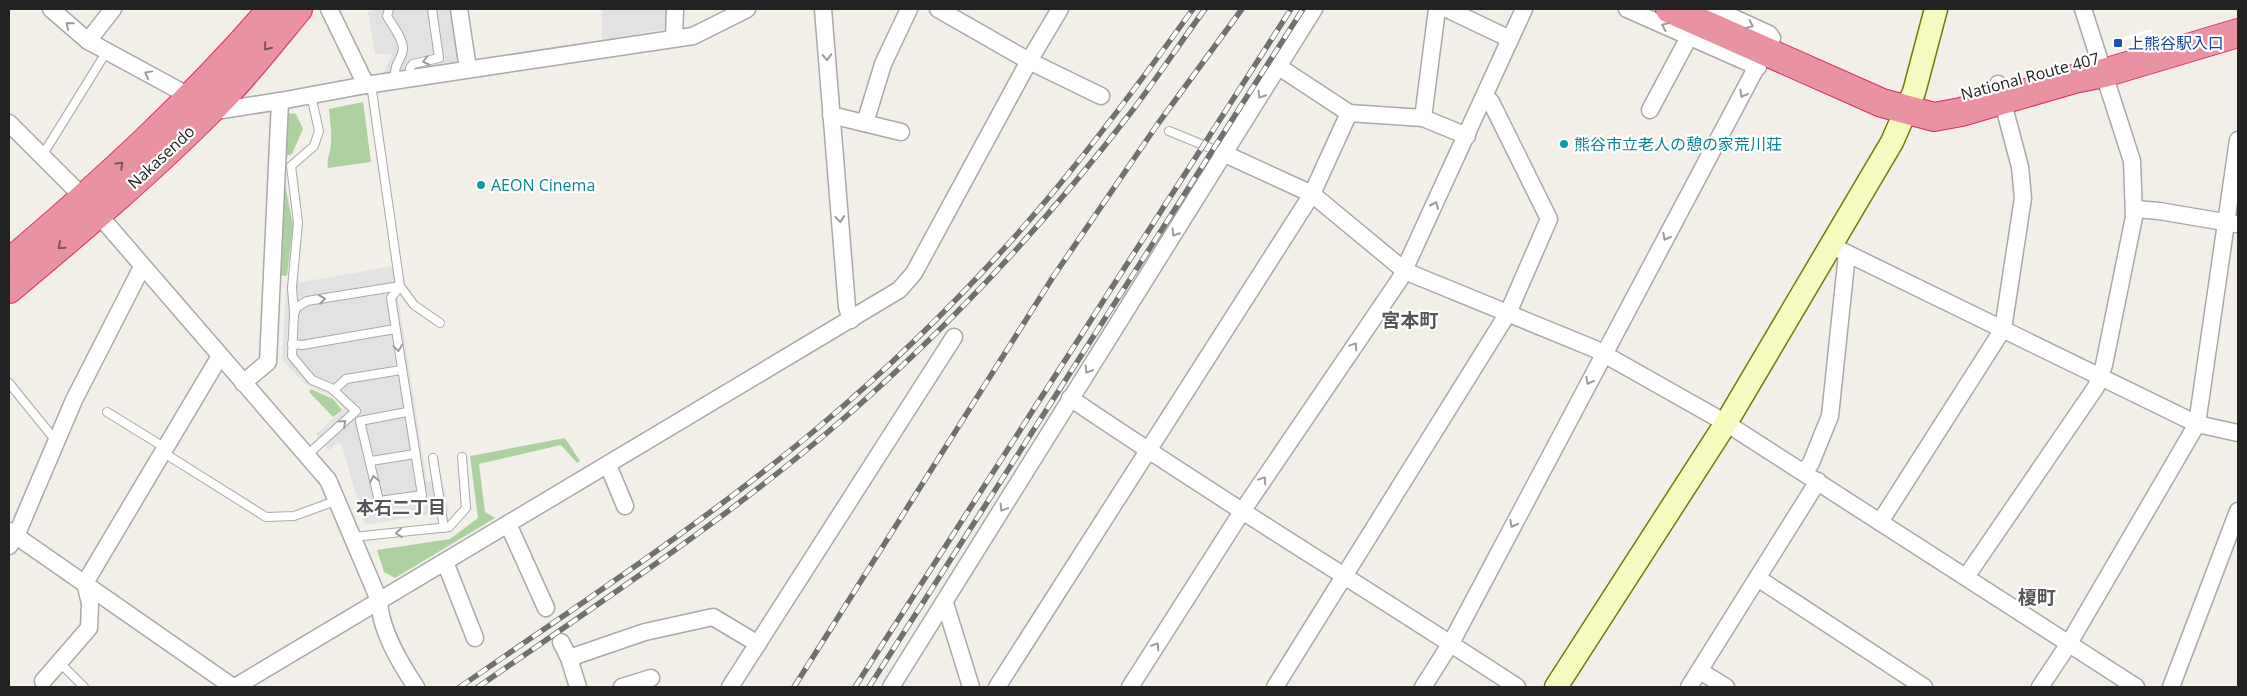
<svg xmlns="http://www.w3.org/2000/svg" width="2247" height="696" font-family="'Open Sans','Noto Sans JP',sans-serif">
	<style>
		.forest { fill: #add19e }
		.parking { fill: #e2e2e2 }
		.pier { fill: #fff }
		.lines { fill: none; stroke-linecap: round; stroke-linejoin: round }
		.lane-casing { stroke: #a9a9a9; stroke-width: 10 }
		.street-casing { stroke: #a9a9a9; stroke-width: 19 }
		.secondary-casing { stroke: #707d05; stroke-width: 25 }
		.highway-casing { stroke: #dc2a67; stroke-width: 30 }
		.lane { stroke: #fff; stroke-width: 8 }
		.street { stroke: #fff; stroke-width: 16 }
		.secondary { stroke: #f7fabf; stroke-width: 22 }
		.highway { stroke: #e892a2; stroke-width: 28 }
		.rail-casing { stroke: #707070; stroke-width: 5.5 }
		.rail { stroke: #fff; stroke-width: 4; stroke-dasharray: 11; stroke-linecap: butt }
		.oneway { stroke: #9c9c9c }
		.oneway2 { stroke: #7b545c }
		.transit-dot { fill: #1a4fb4; stroke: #fff; stroke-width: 2 }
		.culture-dot { fill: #0f9aa8; stroke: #fff; stroke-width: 2 }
		.labels { text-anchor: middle; stroke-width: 4.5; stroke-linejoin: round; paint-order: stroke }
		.transit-label { font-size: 16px; fill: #164399; stroke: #fff; text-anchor: start }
		.street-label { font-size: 16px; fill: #222; stroke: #fff }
		.culture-label { font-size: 16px; fill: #0d838f; stroke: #fff; text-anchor: start }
		.neighbourhood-label { font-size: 18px; font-weight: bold; fill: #555; stroke: #fff }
		.quarter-label { font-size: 19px; font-weight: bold; fill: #555; stroke: #fff }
	</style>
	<rect width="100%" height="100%" fill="#f2efe9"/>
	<g class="forest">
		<path d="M363 102 371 162 328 168C326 158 331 153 331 143 332 132 330 121 329 109Z"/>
		<polygon points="288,113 296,114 303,129 292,154 286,156"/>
		<polygon points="285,185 293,225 287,276 279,275"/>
		<polygon points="311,389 333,399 342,410 333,417 309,392"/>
		<polygon points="565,438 580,461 577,463 561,445 479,464 485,512 495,518 395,578 384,572 377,550 450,539 478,518 470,456"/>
	</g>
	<g class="parking">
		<polygon points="378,9 452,9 460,63 383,74 392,54 375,54 368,12"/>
		<polygon points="602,9 670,9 670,23 665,29 602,40"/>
		<polygon points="393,266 427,482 442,479 449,511 365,525 342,446 338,443 329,450 316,434 344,409 334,397 306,385 282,360 286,285"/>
	</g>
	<polygon class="pier" points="2151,29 2164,69 2159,67 2149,33 2122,41 2121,38"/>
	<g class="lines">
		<g class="lane-casing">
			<g id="lane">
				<path d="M389 9 387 16C392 25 403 38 403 49 402 61 393 63 395 80"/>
				<polyline points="411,78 410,68 413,64 439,58 432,9"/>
				<polyline points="371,84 400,286 391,298 422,495 379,501 360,421 407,412"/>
				<polyline points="1169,131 1225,154"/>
				<polyline points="42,156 107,51"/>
				<polyline points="294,312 292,288 298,222 291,166 314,146 319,131 311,95"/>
				<polyline points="292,344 302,345 395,329"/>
				<polyline points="9,383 56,441"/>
				<polyline points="334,390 346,379 401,370"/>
				<polyline points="107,412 167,449"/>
				<polyline points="164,453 266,517 294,516 338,500"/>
				<polyline points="306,456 356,411 331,388 312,380 292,356 294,314 297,307 307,301 400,286 414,305 440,323"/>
				<polyline points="433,458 444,528"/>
				<polyline points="371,461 415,454"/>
				<polyline points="353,537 449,527 466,508 462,457"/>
				<polyline points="59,662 84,687"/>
			</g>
		</g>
		<g class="street-casing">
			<g id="street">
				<polyline points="51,9 88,41 191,97 209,112 280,101 366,85 693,36 747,9"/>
				<polyline points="329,9 366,85"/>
				<polyline points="459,9 468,69"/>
				<polyline points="823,9 847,307 851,320"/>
				<polyline points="938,9 1029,61 1101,96"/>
				<polyline points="1447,9 1510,39"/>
				<polyline points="1627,9 1758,67"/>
				<polyline points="674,38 675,9"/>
				<polyline points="88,41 113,9"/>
				<polyline points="1279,67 1349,113 1423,118 1467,136"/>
				<polyline points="1650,110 1689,37"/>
				<polyline points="831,115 901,132"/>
				<polyline points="1423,118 1437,9"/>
				<path d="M9 123 85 199 328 480 379 600C380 630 400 663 416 687"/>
				<polyline points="865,123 883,64 909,9"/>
				<polyline points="1225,154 1312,194 1399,266 1412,274 1595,349 1726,423 2136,687"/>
				<polyline points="2135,209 2159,211 2236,224"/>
				<polyline points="1832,246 2197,424 2238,433"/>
				<polyline points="243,383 268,362 280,101"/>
				<path d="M1070 398C1217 498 1369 590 1517 687"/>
				<polyline points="608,465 625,506"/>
				<polyline points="1804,472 1811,463 1830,416 1847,254"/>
				<polyline points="1880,522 2003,329 2023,198 2020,167 1998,84"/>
				<polyline points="508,524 546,608"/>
				<polyline points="9,531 233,687"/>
				<polyline points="9,546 16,536 74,400 142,267"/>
				<polyline points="445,562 475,638"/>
				<polyline points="1966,577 2096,387 2104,365 2134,217 2132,161 2083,9"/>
				<polyline points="1759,579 1924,687"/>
				<polyline points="945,603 971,687"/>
				<polyline points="561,642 569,658 578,687"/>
				<polyline points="569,658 645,632 713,617 758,644"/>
				<polyline points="1700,671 1726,687"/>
				<polyline points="43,681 89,628 90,603 85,583 220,356"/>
				<polyline points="235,687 899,290 914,273 1029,61 1060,9"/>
				<polyline points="622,687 651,678"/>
				<polyline points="730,687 954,337"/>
				<polyline points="891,687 1314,9"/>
				<polyline points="997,687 1312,194 1349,113"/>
				<polyline points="1130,687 1243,510 1400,279 1524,9"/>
				<polyline points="1275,687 1508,313 1549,219 1491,102 1485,96"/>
				<polyline points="1423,687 1451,643 1772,38 1769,34 1714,9"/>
				<polyline points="1689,687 1818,481"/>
				<polyline points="2040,687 2068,645 2197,424 2238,140"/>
				<polyline points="2171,687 2238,511"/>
			</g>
		</g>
		<g class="secondary-casing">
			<polyline id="secondary" points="1556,687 1726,423 1892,142 1914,92 1936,9"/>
		</g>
		<g class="highway-casing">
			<g id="highway">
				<polyline points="1670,9 1882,103 1934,117 1961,112 2074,79 2104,73 2238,33"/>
				<path d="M9 263C102 184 192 102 272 9"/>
				<path d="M9 289C77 232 145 175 208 112 241 80 269 44 298 9"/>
			</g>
		</g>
		<use href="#lane" class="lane"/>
		<use href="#street" class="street"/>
		<use href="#secondary" class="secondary"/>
		<use href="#highway" class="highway"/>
		<g class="rail-casing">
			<g id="rail">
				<path d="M460 687C581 603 707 521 820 426 904 355 985 274 1055 190 1104 131 1149 70 1193 9"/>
				<path d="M478 687C596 605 718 525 828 432 940 337 1042 228 1132 111 1157 78 1180 43 1205 9"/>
				<polyline points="794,687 1053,277 1157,125 1242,9"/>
				<polyline points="855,687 1291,9"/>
				<polyline points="869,687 1303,9"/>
			</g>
		</g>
		<use href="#rail" class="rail"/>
	</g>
	<defs><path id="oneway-chevron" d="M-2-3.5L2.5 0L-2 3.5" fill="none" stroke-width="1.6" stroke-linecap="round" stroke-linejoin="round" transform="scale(1.25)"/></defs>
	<g class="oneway">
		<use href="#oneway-chevron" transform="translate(69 25) rotate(-140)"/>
		<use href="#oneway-chevron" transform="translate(1750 25) rotate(25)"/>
		<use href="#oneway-chevron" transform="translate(1665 26) rotate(-156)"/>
		<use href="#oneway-chevron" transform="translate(827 57) rotate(86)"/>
		<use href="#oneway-chevron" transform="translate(426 61) rotate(168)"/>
		<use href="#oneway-chevron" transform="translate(148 74) rotate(-151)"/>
		<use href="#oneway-chevron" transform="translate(1743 94) rotate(118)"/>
		<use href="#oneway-chevron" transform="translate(1261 95) rotate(122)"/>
		<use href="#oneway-chevron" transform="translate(1435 205) rotate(-66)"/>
		<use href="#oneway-chevron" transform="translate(840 219) rotate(85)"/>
		<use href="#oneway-chevron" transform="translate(1175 233) rotate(122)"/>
		<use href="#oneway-chevron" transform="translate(1666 237) rotate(118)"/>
		<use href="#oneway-chevron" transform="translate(322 299) rotate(-9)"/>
		<use href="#oneway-chevron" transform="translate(1354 346) rotate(-56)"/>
		<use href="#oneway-chevron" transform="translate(398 348) rotate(82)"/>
		<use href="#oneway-chevron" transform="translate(1088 370) rotate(122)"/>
		<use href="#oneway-chevron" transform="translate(1589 381) rotate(118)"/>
		<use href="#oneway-chevron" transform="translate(343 423) rotate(-42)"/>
		<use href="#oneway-chevron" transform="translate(374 479) rotate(-101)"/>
		<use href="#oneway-chevron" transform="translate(1263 480) rotate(-56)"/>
		<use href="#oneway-chevron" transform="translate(1003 508) rotate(121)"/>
		<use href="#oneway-chevron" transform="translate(1513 524) rotate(118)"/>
		<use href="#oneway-chevron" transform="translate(399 533) rotate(174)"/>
		<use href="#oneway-chevron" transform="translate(1156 646) rotate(-57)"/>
	</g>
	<g class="oneway2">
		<use href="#oneway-chevron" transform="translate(267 47) rotate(129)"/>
		<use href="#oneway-chevron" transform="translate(120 165) rotate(-44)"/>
		<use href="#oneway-chevron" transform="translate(61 246) rotate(140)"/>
	</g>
	<rect class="transit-dot" x="2113" y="38" width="10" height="10" rx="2.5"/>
	<g class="culture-dot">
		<circle cx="1564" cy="144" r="5"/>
		<circle cx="481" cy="185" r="5"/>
	</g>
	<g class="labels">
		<g class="transit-label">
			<text x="2128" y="49">上熊谷駅入口</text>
		</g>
		<g class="street-label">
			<text transform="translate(2030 76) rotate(-15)" y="6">National Route 407</text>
			<text transform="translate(161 157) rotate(-43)" y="6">Nakasendo</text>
		</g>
		<g class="culture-label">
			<text x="1574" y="150">熊谷市立老人の憩の家荒川荘</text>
			<text x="491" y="191">AEON Cinema</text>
		</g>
		<g class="neighbourhood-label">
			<text x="401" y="514">本石二丁目</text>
		</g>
		<g class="quarter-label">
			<text x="1410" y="327">宮本町</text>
			<text x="2037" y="604">榎町</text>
		</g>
	</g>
	<rect width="2247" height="696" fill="none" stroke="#222222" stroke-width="20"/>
</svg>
